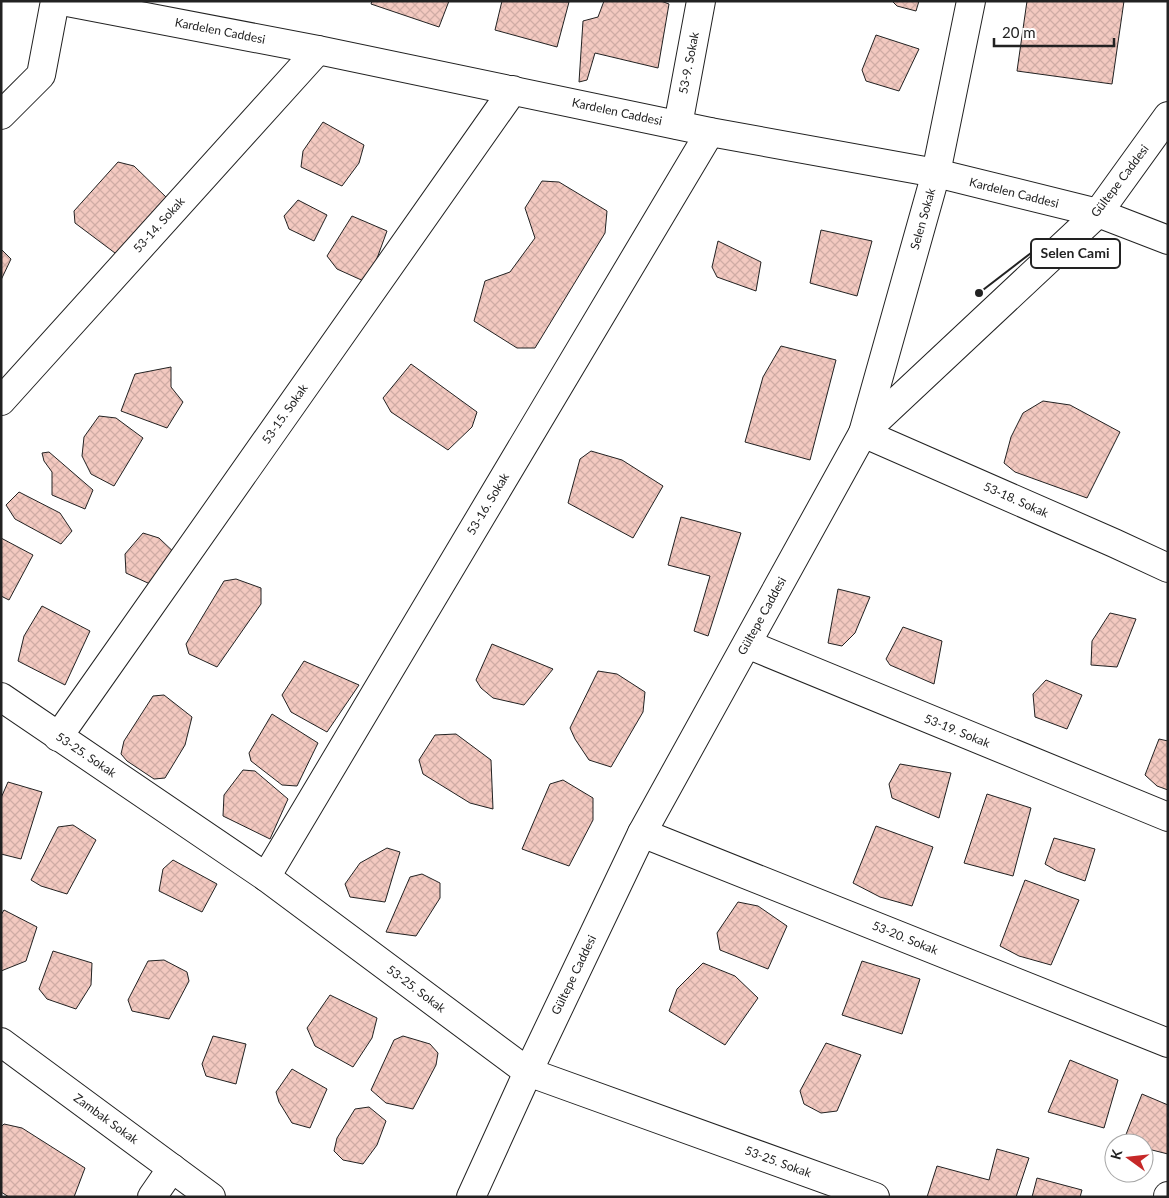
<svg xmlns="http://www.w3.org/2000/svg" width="1169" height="1198" font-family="Lato,sans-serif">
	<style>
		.building { fill: url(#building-cross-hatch); stroke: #222 }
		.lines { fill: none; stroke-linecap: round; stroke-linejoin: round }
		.street-casing { stroke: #222; stroke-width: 30 }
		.street { stroke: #fff; stroke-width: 28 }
		.labels { text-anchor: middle; stroke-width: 4; stroke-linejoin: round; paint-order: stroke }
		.street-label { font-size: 12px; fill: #222; stroke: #fff }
		.leader { fill: none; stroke: #222; stroke-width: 2 }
		.callout-dot { fill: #222; stroke: #fff; stroke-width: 2 }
		.callout { fill: #fff; stroke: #222; stroke-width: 2 }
		.callout-label { font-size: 14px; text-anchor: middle; font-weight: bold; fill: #222 }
	</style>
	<defs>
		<pattern id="building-cross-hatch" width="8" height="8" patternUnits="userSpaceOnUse" patternTransform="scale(1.25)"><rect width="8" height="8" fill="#f3c9c0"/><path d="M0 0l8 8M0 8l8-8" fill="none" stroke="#d0aca5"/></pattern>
	</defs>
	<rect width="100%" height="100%" fill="#fff"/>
	<g class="building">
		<polygon points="372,1 449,1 439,27 371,4"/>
		<polygon points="502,1 569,2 557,47 495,30"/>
		<polygon points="604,1 661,1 669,4 658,68 595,53 587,80 579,82 583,21 598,17"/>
		<polygon points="892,1 919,1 916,11 897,6"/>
		<polygon points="1027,1 1124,1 1112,84 1017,71"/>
		<polygon points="876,35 919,49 899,91 866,81 862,70"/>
		<polygon points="323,122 364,145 359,163 342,186 301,167 303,151"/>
		<polygon points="118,162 134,166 167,198 119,256 75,223 74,211"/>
		<polygon points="542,181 559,182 607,211 605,233 535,348 517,348 474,321 485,281 510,272 535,238 525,208"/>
		<polygon points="298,200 327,215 314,241 289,229 284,216"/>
		<polygon points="352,216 387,231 368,283 337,269 327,256"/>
		<polygon points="821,230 872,241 857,296 810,283"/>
		<polygon points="718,241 761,262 756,291 717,277 712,267"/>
		<polygon points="1,249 11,259 1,280"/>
		<polygon points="781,346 836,360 810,460 745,442 763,377"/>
		<polygon points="411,364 477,412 472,427 448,450 391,412 383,398"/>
		<polygon points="171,367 171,387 183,402 167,428 121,411 135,374"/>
		<polygon points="1043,401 1070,405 1120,432 1087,498 1015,472 1004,463 1011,437 1023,413"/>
		<polygon points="99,416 116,418 143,438 114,486 91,474 82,456 84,437"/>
		<polygon points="591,451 622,460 663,486 633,538 568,503 580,459"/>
		<polygon points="49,452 93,490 85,509 52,495 52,472 44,461 42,453"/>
		<polygon points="19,492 60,513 72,531 61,544 15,519 6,505"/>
		<polygon points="681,517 741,533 708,636 694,631 710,576 668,565"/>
		<polygon points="143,533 159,538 181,559 161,589 126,573 125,554"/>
		<polygon points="1,538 33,555 9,600 1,596"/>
		<polygon points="236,579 261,588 261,604 217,667 189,654 186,644 224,581"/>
		<polygon points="838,589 870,597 855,633 842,646 828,643"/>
		<polygon points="42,606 90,631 65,685 18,661 24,636"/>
		<polygon points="1110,613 1136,619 1117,667 1091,665 1092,641"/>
		<polygon points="903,627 942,641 934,684 890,665 886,659"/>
		<polygon points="492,644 553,669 524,705 493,698 481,688 476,680"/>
		<polygon points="304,661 359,685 327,732 291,712 282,695"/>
		<polygon points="598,671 617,674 645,692 643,712 611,767 589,760 575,739 570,728"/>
		<polygon points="1046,680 1082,695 1067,729 1035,717 1033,694"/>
		<polygon points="164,695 192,717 185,745 165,778 154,779 127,761 121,754 124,741 153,696"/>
		<polygon points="272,714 318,743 297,786 282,785 251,761 249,753"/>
		<polygon points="456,734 491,760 493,809 470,803 423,774 419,760 435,735"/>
		<polygon points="1159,739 1168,741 1168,790 1157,786 1145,775"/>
		<polygon points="900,764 951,773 939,818 892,798 889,784"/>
		<polygon points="243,770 255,771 288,799 270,839 223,816 224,795"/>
		<polygon points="563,780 593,798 593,820 569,866 522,849 550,784"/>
		<polygon points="8,782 42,792 21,859 1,854 1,798"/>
		<polygon points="987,794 1031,808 1013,876 964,863"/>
		<polygon points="73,825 96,840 67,894 41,886 31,880 58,827"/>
		<polygon points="876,826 933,847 912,906 880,897 853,883"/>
		<polygon points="1054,838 1095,849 1085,881 1057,871 1045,864"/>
		<polygon points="387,848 400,852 385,902 350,897 345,884 360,863"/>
		<polygon points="173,860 217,884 202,912 159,891 163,869"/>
		<polygon points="422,874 440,883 440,898 416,936 386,932 410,877"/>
		<polygon points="1025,880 1079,900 1051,965 1019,956 1000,946"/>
		<polygon points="738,902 758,906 787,926 768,969 720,950 717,933"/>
		<polygon points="4,910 37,927 26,961 1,971 1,915"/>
		<polygon points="53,951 92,963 91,985 76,1009 47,999 39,989"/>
		<polygon points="164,960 187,972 189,981 169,1019 132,1011 128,1000 148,961"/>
		<polygon points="862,961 920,979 902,1034 842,1015"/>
		<polygon points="703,963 735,976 758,998 725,1045 669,1011 677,989"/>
		<polygon points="330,995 377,1018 372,1038 353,1067 315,1046 307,1028"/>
		<polygon points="213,1036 246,1044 236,1084 206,1076 202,1064"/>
		<polygon points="403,1036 430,1044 438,1053 436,1065 413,1109 386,1103 371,1090 394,1040"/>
		<polygon points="826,1043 861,1055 837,1111 821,1113 804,1104 800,1091"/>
		<polygon points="1070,1060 1118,1080 1104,1128 1048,1112"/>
		<polygon points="292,1069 327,1089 310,1128 292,1123 279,1102 276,1092"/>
		<polygon points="1142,1094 1168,1105 1168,1154 1144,1148 1144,1143 1123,1142"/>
		<polygon points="369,1107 386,1121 377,1145 363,1164 343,1160 334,1151 337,1138 355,1109"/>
		<polygon points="4,1124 22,1128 85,1168 74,1197 9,1197 1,1192 1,1127"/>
		<polygon points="997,1149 1029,1158 1016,1197 927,1197 937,1166 989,1180"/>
		<polygon points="1037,1178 1082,1190 1080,1197 1032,1197"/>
	</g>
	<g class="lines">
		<g class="street-casing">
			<g id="street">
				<polyline points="62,1 318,50 710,132 936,173 1098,213 1168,240"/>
				<polyline points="1,115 41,75 55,1"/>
				<polyline points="678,125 701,1"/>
				<polyline points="1,401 318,50"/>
				<polyline points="863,433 936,173 971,1"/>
				<polyline points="863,433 1114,543 1168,568"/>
				<polyline points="747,644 1168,817"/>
				<polyline points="1,697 266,877 528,1072 875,1197"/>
				<polyline points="58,737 513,90"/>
				<polyline points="642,833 1168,1043"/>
				<polyline points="266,877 710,132"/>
				<polyline points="1,1042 211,1197"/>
				<polyline points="152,1197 172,1168"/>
				<polyline points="471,1197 528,1072 642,833 863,433 1098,213 1168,116"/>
				<polyline points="1168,1197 1168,1196"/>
			</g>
		</g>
		<use href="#street" class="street"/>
	</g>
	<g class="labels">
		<g class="street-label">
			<text transform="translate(220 31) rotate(11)" y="4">Kardelen Caddesi</text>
			<text transform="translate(689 63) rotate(-79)" y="4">53-9. Sokak</text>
			<text transform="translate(617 112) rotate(12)" y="4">Kardelen Caddesi</text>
			<text transform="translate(1120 181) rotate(-53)" y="4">Gültepe Caddesi</text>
			<text transform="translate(1014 193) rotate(14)" y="4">Kardelen Caddesi</text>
			<text transform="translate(923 219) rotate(-74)" y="4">Selen Sokak</text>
			<text transform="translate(159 225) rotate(-48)" y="4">53-14. Sokak</text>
			<text transform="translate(285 414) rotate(-55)" y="4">53-15. Sokak</text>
			<text transform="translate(1016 500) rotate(24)" y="4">53-18. Sokak</text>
			<text transform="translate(488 504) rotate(-59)" y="4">53-16. Sokak</text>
			<text transform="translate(762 616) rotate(-61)" y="4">Gültepe Caddesi</text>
			<text transform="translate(957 731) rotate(22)" y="4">53-19. Sokak</text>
			<text transform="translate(86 755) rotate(34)" y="4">53-25. Sokak</text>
			<text transform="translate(905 938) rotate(22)" y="4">53-20. Sokak</text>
			<text transform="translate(574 975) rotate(-64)" y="4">Gültepe Caddesi</text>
			<text transform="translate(416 989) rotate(37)" y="4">53-25. Sokak</text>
			<text transform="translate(106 1119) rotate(36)" y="4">Zambak Sokak</text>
			<text transform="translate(778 1162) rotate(20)" y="4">53-25. Sokak</text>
		</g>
	</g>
	<path class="leader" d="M979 293L1031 253"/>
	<circle class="callout-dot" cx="979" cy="293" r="5"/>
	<rect class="callout" x="1031" y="239" width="89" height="29" rx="5"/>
	<g class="callout-label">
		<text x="1075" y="258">Selen Cami</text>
	</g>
	<rect width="1169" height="1198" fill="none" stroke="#222222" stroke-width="5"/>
	<g transform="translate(1129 1158) rotate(285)"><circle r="24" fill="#ffffff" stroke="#a7a7a7"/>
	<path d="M0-4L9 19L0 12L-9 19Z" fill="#c62828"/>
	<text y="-8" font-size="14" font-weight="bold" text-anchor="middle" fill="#222222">K</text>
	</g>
	<path d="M994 38v8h120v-8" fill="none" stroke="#222222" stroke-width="2.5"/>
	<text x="1002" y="38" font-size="15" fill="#222222" stroke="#ffffff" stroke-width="4" paint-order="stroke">20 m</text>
</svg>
